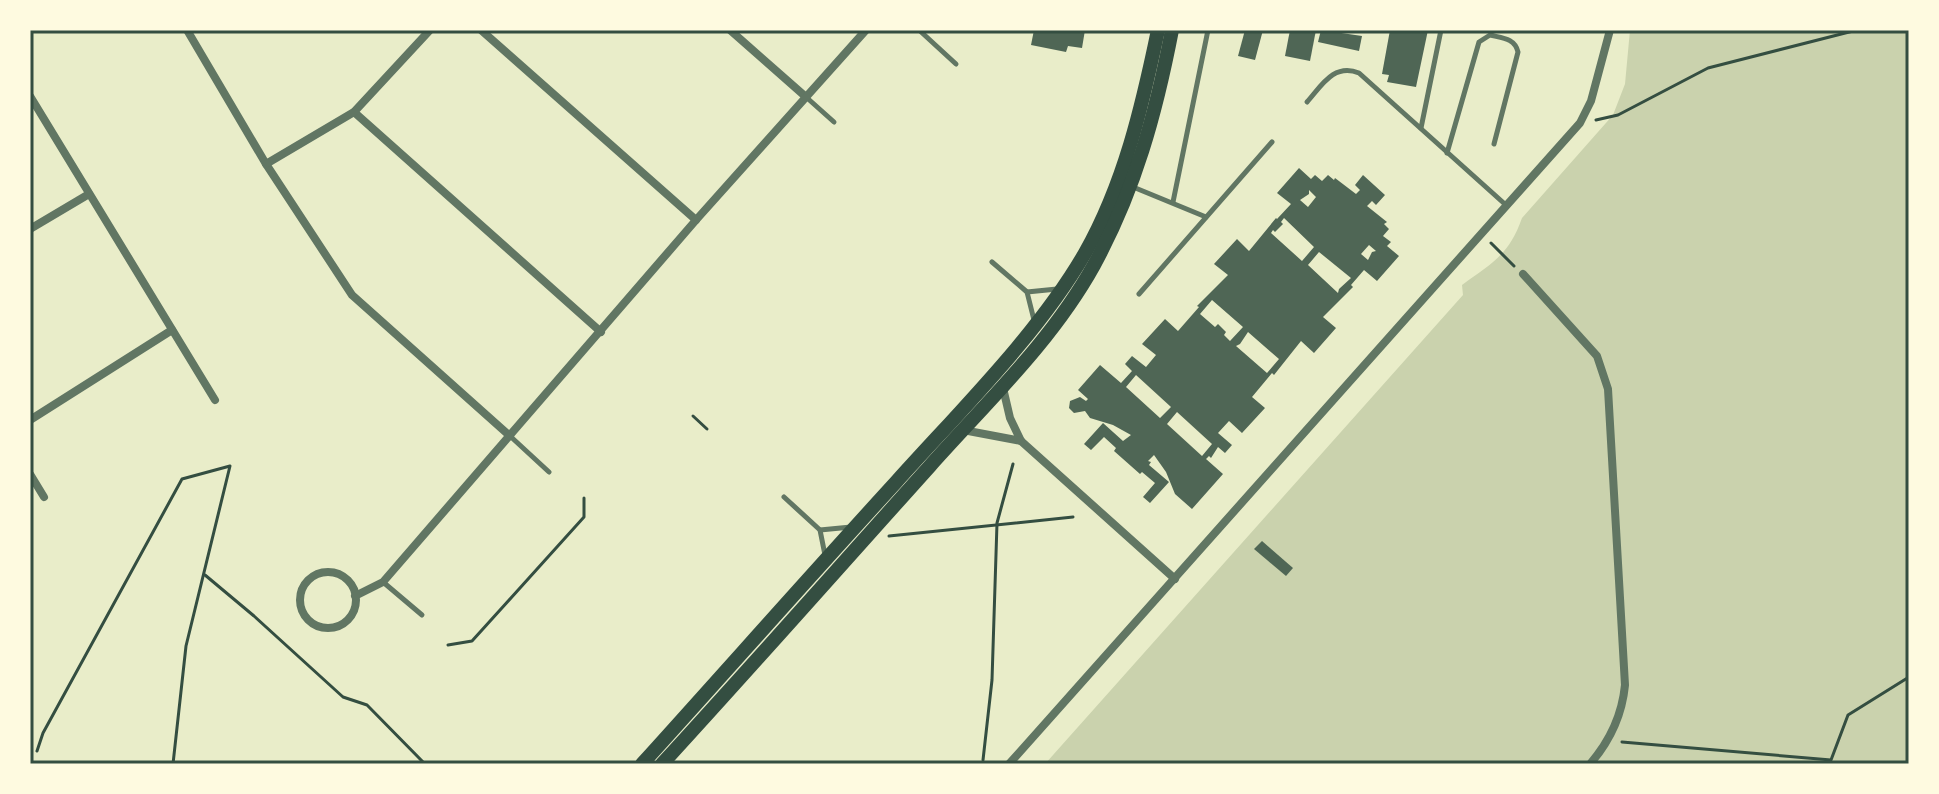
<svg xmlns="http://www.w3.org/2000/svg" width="1939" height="794" font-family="Figtree,sans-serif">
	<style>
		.green { fill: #cad2ad }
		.building { fill: #4f6655; fill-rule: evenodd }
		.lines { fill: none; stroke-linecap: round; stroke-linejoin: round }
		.path { stroke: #344e41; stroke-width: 3 }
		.service { stroke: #617663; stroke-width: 5 }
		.minor { stroke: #617663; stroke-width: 8 }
		.secondary { stroke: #344e41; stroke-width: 14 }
		.neatline { fill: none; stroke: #344e41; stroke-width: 3 }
	</style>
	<rect width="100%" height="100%" fill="#e9edc9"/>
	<path class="green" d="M1630 30H1909V764H1045L1463 295 1462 285C1492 263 1509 255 1522 218L1613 115 1625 84Z"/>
	<g class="building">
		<polygon points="1034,30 1085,30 1082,48 1068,46 1066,52 1031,45"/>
		<polygon points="1245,30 1263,30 1255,60 1238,56"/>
		<polygon points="1290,30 1316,30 1310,61 1285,56"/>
		<polygon points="1321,30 1362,36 1359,51 1318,42"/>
		<polygon points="1390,30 1428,30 1416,87 1387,82 1389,75 1382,74"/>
		<path d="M1299 168 1311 179 1315 175 1322 181 1328 175 1334 180 1335 178 1356 194 1360 190 1355 185 1363 175 1385 195 1376 205 1372 201 1367 206 1387 222 1384 224 1389 229 1383 236 1391 242 1387 246 1399 256 1377 281 1364 270 1351 285 1353 287 1323 317 1336 328 1314 353 1301 341 1274 375 1272 373 1252 397 1265 408 1242 433 1229 421 1218 433 1232 445 1225 453 1218 447 1211 458 1209 456 1206 459 1223 474 1192 509 1175 494 1166 472 1154 455 1148 461 1151 462 1149 465 1169 482 1150 503 1143 497 1155 483 1142 472 1140 474 1114 451 1116 448 1104 437 1091 450 1084 444 1103 423 1123 441 1131 435 1113 425 1090 418 1085 411 1074 413 1069 408 1070 401 1080 397 1086 401 1088 399 1078 390 1100 365 1121 383 1132 371 1125 364 1132 356 1146 367 1156 355 1142 344 1165 319 1178 331 1199 307 1197 306 1228 275 1214 264 1237 239 1249 251 1276 218 1277 219 1291 204 1277 193ZM1309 190 1316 197 1308 207 1300 200 1309 194ZM1284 218 1314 247 1302 261 1271 233 1273 230 1275 232 1283 224 1281 222ZM1369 245 1376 251 1372 252 1368 260 1361 254ZM1319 252 1351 278 1339 289 1338 293 1308 265ZM1212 300 1243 327 1230 341 1224 335 1226 332 1218 324 1215 327 1200 314ZM1248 332 1279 359 1267 373 1236 346 1240 344ZM1136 375 1171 407 1160 418 1126 387ZM1177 412 1212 444 1202 456 1167 424Z"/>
		<polygon points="1262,541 1293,568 1286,576 1254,549"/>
	</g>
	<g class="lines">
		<g class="path">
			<polyline points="1596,120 1618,115 1708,68 1857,30"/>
			<polyline points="1491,243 1514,266"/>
			<polyline points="693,416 707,429"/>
			<polyline points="889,536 1073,517"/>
			<polyline points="205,575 254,616 343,697 367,705 425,764"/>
			<polyline points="448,645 472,641 584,517 584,498"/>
			<polyline points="1622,742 1831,760 1848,715 1909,677"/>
			<polyline points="37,751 43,733 182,479 230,466 186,646 173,764"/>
			<polyline points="983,760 992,680 997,523 1013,464"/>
		</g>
		<g class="service">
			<polyline points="919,30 956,64"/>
			<polyline points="806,97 834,122"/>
			<path d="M1307 102C1322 85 1334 63 1359 73L1507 206"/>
			<polyline points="1421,128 1441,30"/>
			<path d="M1447 153 1479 42 1490 35C1502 38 1515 38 1518 52L1494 144"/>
			<polyline points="1133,187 1206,217"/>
			<polyline points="1173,202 1208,30"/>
			<polyline points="992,262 1027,292 1034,320"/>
			<polyline points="1027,292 1057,289"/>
			<polyline points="1139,294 1272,142"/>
			<polyline points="510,436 549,472"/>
			<polyline points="784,497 820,530 825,555"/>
			<polyline points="820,530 851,527"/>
			<polyline points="383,582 422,615"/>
		</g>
		<g class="minor">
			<polyline points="187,30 266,164 352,295 510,436"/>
			<polyline points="481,30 696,220"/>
			<polyline points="730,30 806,97"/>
			<polyline points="30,96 215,400"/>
			<polyline points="354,112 601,332"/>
			<polyline points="266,164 354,112 430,30"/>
			<polyline points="30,229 89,194"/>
			<path d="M1523 274 1597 356 1608 389 1625 685C1622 716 1610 741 1590 764"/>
			<polyline points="1003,388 1010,418 1021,441 1175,579"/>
			<polyline points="30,420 172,330"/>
			<polyline points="963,430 1021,441"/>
			<polyline points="30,474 44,497"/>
			<circle cx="328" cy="600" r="28"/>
			<polyline points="355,596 383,582 696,220 866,30"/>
			<polyline points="1009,764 1580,123 1591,101 1610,30"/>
		</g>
		<g class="secondary">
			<path d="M642 764C727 670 811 575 897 481 959 412 1039 333 1085 253 1124 184 1142 107 1158 30"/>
			<path d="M662 764C752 666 840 566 930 466 987 402 1052 341 1094 265 1135 190 1156 113 1172 30"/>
		</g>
	</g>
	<rect width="1939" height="794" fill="none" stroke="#fefae0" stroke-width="64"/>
	<rect x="32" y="32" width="1875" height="730" class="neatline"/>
</svg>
